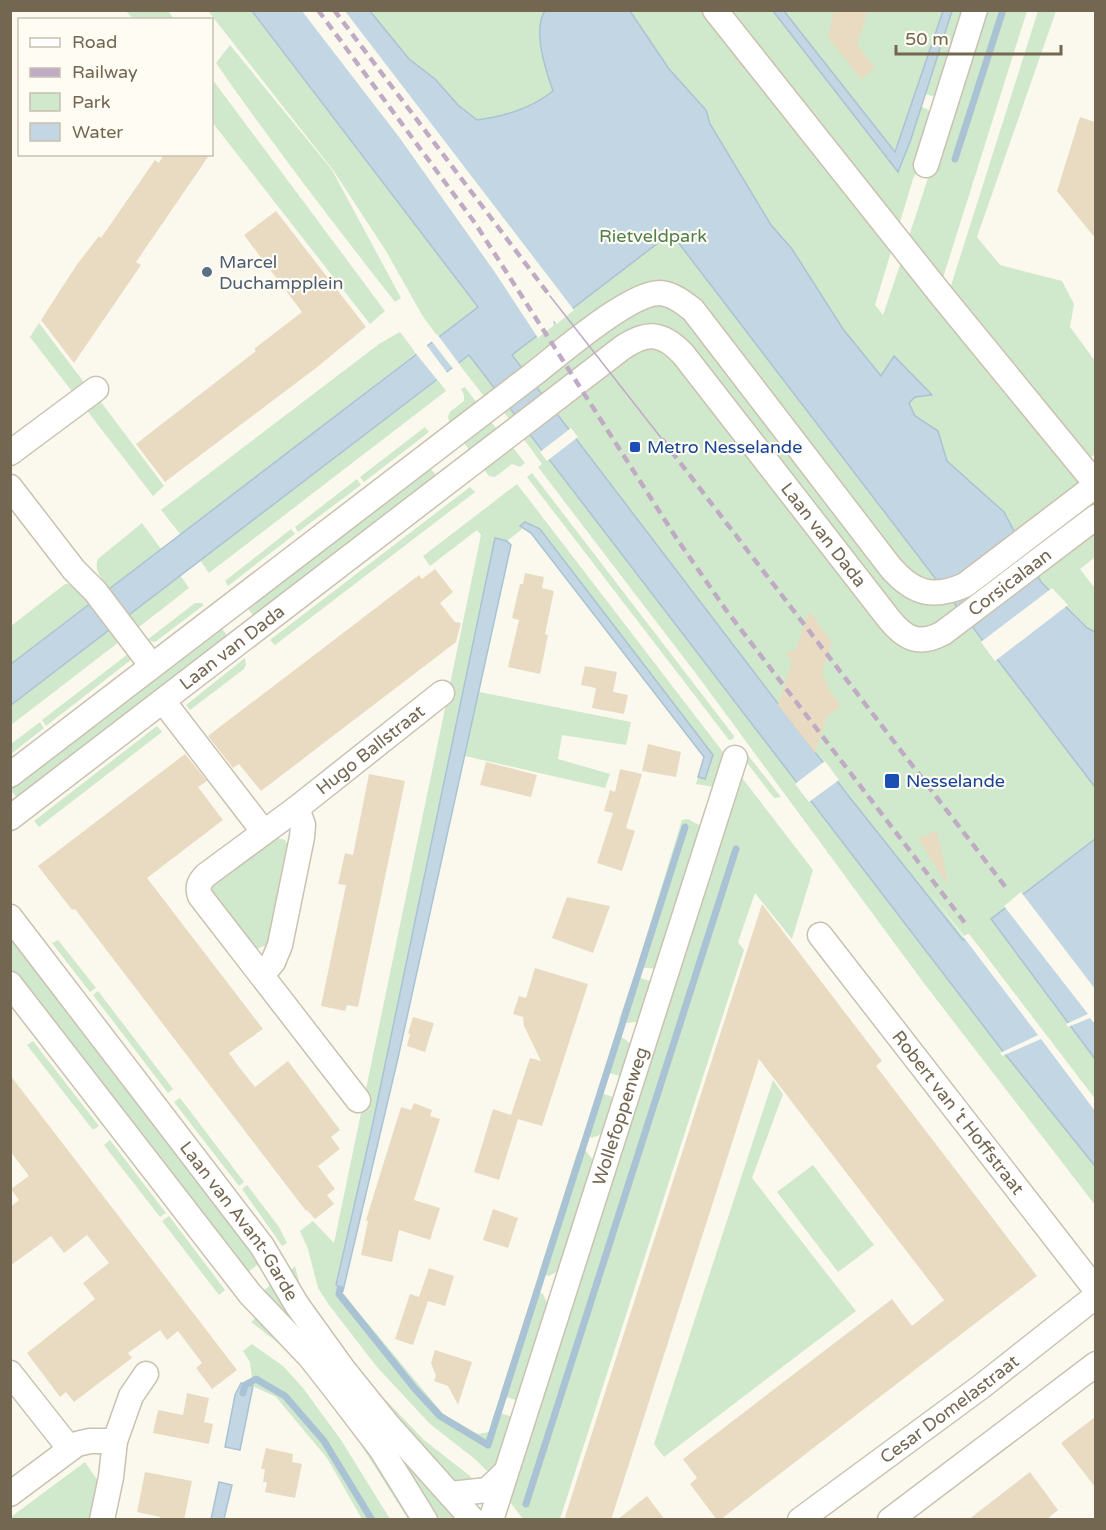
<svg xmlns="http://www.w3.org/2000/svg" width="1106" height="1530" font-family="'Varela Round',sans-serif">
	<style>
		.green { fill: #d0e8cc }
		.water { fill: #c2d6e3; stroke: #aac3d4; stroke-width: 1.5 }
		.pier { fill: #fbf9ed }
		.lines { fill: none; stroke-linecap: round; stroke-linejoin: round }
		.stream { stroke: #aac3d4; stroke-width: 7 }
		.building { fill: #e9dbc2 }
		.minor-casing { stroke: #cac2b0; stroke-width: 27 }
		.minor { stroke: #fff; stroke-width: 24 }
		.tram { stroke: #c0abc5; stroke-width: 1.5 }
		.rail { stroke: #c0abc5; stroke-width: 4.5; stroke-dasharray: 9 6; stroke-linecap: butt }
		.service-dot { fill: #5c6f8a; stroke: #fefcf3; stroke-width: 2 }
		.transit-dot { fill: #1a4fb4; stroke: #fefcf3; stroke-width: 2 }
		.labels { text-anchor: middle; stroke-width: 4.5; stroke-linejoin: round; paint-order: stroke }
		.park-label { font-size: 18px; fill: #507e4e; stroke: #fefcf3 }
		.service-label { font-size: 18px; fill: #4e5e75; stroke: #fefcf3; text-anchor: start }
		.transit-label { font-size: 18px; fill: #164399; stroke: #fefcf3; text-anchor: start }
		.street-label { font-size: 18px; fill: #746751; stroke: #fefcf3 }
	</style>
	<rect width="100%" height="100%" fill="#fbf9ed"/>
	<g class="green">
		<polygon points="126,11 168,11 174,19 133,19"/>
		<polygon points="208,11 773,11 898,172 921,107 927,109 932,115 917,171 913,179 875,305 883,315 902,259 1095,504 1095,557 1080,569 1093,586 1096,584 1095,1205 923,982 700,679 538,467 542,464 492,396 487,400 458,363 464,359 443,333 438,337 422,315 386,251 333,170"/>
		<polygon points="782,11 944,11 895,162"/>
		<polygon points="952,11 966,11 939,95 932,96 925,94"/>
		<polygon points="983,11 1027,11 942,281 908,239"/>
		<polygon points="1038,11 1056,11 977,237 1000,265 1062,281 1074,304 1070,327 1095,361 1095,454 1091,457 949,292"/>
		<path d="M230 45 332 170 401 298 395 302C334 224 273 145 216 63Z"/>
		<polygon points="212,79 385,311 370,324 212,122"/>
		<polygon points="39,323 86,385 74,394 30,337"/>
		<polygon points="400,332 416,353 181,535 161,510 379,344"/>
		<polygon points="437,379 446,391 209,573 200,560"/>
		<polygon points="465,387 479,406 451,428 448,417 450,412 464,401 464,395 461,389"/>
		<polygon points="98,398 164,486 153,496 85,408"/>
		<polygon points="488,418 500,433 473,455 461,439"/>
		<polygon points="425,427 429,432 364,482 360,477"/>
		<polygon points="511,445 525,463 520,467 512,464 495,477 489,476 482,467"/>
		<polygon points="424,468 430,469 435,473 434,480 256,619 245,605"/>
		<polygon points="532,473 734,736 733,739 729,740 527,477"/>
		<polygon points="357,479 361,485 298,532 295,527"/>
		<polygon points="517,484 726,756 714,787 696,784 698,777 705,779 713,755 540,529 524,522 520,526 522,529 507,541 495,538 371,1132 336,1285 443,1414 478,1434 489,1432 495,1411 515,1418 501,1463 491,1475 475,1459 430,1424 377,1367 329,1305 318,1288 308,1249 300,1231 313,1221 334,1243 481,535 477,530 430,566 423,556"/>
		<polygon points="470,487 475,492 275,645 270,640"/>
		<path d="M142 523 161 549 110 589C103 579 93 572 98 559Z"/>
		<polygon points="291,529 295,534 228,586 225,581"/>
		<polygon points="180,575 189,588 139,627 129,614"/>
		<path d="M65 584C78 584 82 594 89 604L11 664V626Z"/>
		<polygon points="195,603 202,603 204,605 155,642 147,640"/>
		<polygon points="219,625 230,639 19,801 11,790 11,785"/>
		<polygon points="109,630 119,642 11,725 11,705"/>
		<polygon points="128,654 132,659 46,726 42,720"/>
		<polygon points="245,658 246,665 244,669 190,710 186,705"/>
		<polygon points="479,692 631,722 626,745 562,735 558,759 610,774 605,788 465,756"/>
		<polygon points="40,722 44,728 11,754 11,744"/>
		<polygon points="157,726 162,732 39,827 34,821"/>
		<polygon points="744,750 781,797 774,798 744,759"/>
		<polygon points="738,776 743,779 813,870 792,939 755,893 738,942 744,950 560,1519 523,1519 507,1498"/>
		<polygon points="688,819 699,825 702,830 658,969 637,967 682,820"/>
		<polygon points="274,837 285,840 289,847 273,936 267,945 256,949 210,890 213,884"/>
		<polygon points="11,927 264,1260 244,1275 11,970"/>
		<polygon points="58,940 96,988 90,992 52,943"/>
		<polygon points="634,976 653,982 641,1021 628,1023 619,1020"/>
		<polygon points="98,991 173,1089 168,1093 93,995"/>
		<polygon points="617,1036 625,1039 632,1046 623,1077 606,1072"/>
		<polygon points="33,1041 99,1126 93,1130 27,1045"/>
		<polygon points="773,1080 783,1094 752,1178 856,1311 664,1457 654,1444"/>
		<polygon points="598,1092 616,1098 604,1133 592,1138 585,1133"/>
		<polygon points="180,1098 244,1182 239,1186 174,1102"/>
		<polygon points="110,1140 166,1213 160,1217 104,1145"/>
		<polygon points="578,1150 586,1151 595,1163 562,1269 549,1276 539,1273"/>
		<polygon points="813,1165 874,1245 838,1272 777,1192"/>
		<polygon points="247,1185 279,1227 287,1243 282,1246 242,1189"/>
		<polygon points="169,1216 225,1290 219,1295 162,1221"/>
		<path d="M295 1266 300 1285 312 1308 378 1392 424 1440 470 1476 475 1483 453 1485C391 1421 328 1353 288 1273Z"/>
		<polygon points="274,1282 462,1519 434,1519 260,1294"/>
		<polygon points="534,1290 543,1294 549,1307 519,1401 500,1395"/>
		<polygon points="257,1316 295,1348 417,1519 408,1519 344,1418 295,1356 251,1322"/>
		<polygon points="252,1344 283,1366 303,1388 341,1440 390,1519 362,1519 327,1458 276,1397 253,1386 250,1362 243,1351"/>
		<polygon points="85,1462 98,1481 90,1519 11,1520 11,1517"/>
	</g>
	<g class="water">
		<path d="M252 11H370L409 59 435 79 458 105 477 120C505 116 530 109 553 91 546 71 532 30 545 11H630L669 69 706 110 710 124 771 225 792 249 843 329 881 376 894 356 932 395 915 397 909 403 915 416 938 431 947 461 1004 512 1041 582 1087 628 1095 632V787L671 233 512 355 847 794 963 940 968 937 1095 1105V1166L1005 1054 469 355 11 705V664L478 307Z"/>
		<polygon points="773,11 784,11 895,152 943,11 952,11 910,142 898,172"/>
		<polygon points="525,522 540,529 713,755 705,779 698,777 704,757 531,533 520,526"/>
		<polygon points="495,538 507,541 511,545 398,1058 343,1291 336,1285 371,1132"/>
		<polygon points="1095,839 1095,1059 991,919"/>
		<polygon points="241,1383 253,1386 240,1450 225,1447 235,1395"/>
		<polygon points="219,1482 232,1485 224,1519 211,1519"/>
	</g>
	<g class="pier">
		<polygon points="302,11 345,11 574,310 557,324 553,320 554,325 538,338 494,271 399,137"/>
		<polygon points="437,334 460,365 454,370 430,339"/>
		<polygon points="425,343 448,374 438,381 414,351"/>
		<polygon points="571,428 578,437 547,461 540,452"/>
		<polygon points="1052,588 1068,605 995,661 981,642"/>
		<polygon points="825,761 839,780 809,802 795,784"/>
		<polygon points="927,889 964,936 968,934 970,935 1096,1100 1095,1111 1041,1039 1002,1056 1000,1053 1038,1035"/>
		<polygon points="1021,892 1095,989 1095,1024 1090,1018 1068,1027 1066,1024 1088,1014 1004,906"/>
	</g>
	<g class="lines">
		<g class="stream">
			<polyline points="955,159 1003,10"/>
			<polyline points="340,1289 339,1294 415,1389 440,1416 488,1445 685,827"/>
			<polyline points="243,1393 245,1385 256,1379 285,1396 324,1441 372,1520"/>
			<polyline points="526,1504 736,849"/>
		</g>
	</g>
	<g class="building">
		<polygon points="834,10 868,10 857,45 875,68 861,79 828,37"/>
		<polygon points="1080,117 1095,122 1095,238 1057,191"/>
		<polygon points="164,154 210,154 136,262 141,265 74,363 41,320 76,266 99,236 101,238 155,160 159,163"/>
		<polygon points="276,211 366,327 316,368 165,482 136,444 256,351 254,349 302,312 244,235"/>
		<polygon points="435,569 453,592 440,603 455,622 461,623 456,642 261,791 239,764 233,768 208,736 419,575 422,579"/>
		<polygon points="525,573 544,577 542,588 554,591 545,634 548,635 540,674 508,667 519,620 512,618 520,584 523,584"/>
		<polygon points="809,611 832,642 822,672 829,690 841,706 827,717 815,753 778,705 792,662 786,654 796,649"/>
		<polygon points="585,666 617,672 613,692 628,695 624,714 592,708 596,688 581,685"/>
		<polygon points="648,744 681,752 676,777 642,771"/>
		<polygon points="185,754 207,781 198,787 223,820 147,878 263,1029 229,1053 239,1067 255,1087 288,1061 340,1130 331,1137 340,1149 318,1166 335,1189 327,1195 334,1204 315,1219 307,1210 306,1211 75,909 72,910 38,866"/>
		<polygon points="486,762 537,775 531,797 480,785"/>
		<polygon points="620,769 642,774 626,828 635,831 622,871 597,863 613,813 604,811 610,790 615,792"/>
		<polygon points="369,774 405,781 358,1007 347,1005 345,1011 321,1006 346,885 338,884 345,853 353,855"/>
		<polygon points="937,831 948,882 946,883 918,838"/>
		<polygon points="567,897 610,906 593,953 552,938"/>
		<polygon points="762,904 882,1061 876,1066 1037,1276 747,1499 720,1520 717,1520 690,1484 697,1478 683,1459 892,1299 912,1326 944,1300 759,1059 611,1520 564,1520"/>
		<polygon points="535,968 588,984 542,1126 518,1119 499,1180 474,1172 493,1109 511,1115 530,1058 541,1061 524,1026 523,1017 513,1014 519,996 526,998"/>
		<polygon points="413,1017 434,1023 425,1052 407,1046 410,1034 408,1033"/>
		<polygon points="10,1075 237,1370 212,1389 196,1368 202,1363 178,1331 167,1340 160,1330 128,1353 132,1358 74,1402 66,1392 60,1397 27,1353 95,1299 83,1283 109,1263 87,1235 64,1253 51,1236 10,1266 10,1207 19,1200 11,1189 29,1176 10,1151"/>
		<polygon points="414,1103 432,1110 430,1116 440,1119 414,1200 440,1208 430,1240 399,1230 392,1262 361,1255 368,1221 366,1220 401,1107 411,1110"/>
		<polygon points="493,1209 518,1218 508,1248 483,1240"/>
		<polygon points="429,1268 454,1276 445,1306 428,1301 413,1345 395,1339 410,1294 419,1297"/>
		<polygon points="435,1350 472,1362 458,1405 448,1386 434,1381 436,1376 431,1363"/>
		<polygon points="187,1393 209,1398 204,1422 213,1424 209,1444 153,1433 158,1410 183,1415"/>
		<polygon points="1095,1417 1095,1487 1061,1443"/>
		<polygon points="266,1448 293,1454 292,1462 302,1464 295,1498 265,1492 267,1482 263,1482 265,1469 261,1469"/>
		<polygon points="145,1472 192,1481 184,1520 159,1520 160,1517 137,1512"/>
		<polygon points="1030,1472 1058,1510 1046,1520 968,1520"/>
		<polygon points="647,1496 665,1520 617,1520"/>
	</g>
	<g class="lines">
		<g class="minor-casing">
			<g id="minor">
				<polyline points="715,10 942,296 1096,484"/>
				<polyline points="926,165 975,10"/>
				<polyline points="10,453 96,389"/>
				<polyline points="10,487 74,570 95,591 152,666"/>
				<polyline points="163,701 263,831"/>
				<path d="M10 775 531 376C557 356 630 292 660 293 673 294 684 303 693 310L891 568C914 594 933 599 965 585L1096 485"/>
				<path id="s1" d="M10 818 622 348C647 331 662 332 683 354L889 619C905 639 919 646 943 633L1096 517"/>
				<path id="s2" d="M10 917 262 1246 297 1305 343 1369 388 1425 473 1520"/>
				<path id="s3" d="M820 935 1096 1290"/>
				<polyline points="262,975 273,962 280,945 302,837 303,825 297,808"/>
				<polyline points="10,984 250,1294 310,1357 336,1390 381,1449 425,1520"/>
				<path id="s4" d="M358 1100 200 896C197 887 199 882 206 875L297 808 442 693"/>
				<polyline points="10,1373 70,1449"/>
				<polyline points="115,1441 131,1396 146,1374"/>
				<polyline points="10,1494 77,1444 90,1441 115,1441 111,1477 102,1520"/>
				<polyline points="451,1494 487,1490 506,1472"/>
				<path id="s5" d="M491 1520 735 758"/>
				<path id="s6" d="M800 1520 982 1386 1096 1296"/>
				<polyline points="890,1520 1096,1364"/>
			</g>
		</g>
		<use href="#minor" class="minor"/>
		<polyline class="tram" points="550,296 662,439"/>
		<g class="rail">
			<polyline points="318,10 475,223 677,539 726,610 965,923"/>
			<polyline points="334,10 550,296"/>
			<polyline points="662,439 1007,889"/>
		</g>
	</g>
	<circle class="service-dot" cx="207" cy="272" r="6"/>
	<g class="transit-dot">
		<rect x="629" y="441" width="12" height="12" rx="3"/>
		<rect x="884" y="773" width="16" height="16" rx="3"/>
	</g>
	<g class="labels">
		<g class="park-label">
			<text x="653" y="242">Rietveldpark</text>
		</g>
		<g class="service-label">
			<text x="219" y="268">Marcel<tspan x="219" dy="21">Duchampplein</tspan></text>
		</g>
		<g class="transit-label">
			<text x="647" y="453">Metro Nesselande</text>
			<text x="906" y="787">Nesselande</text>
		</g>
		<g class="street-label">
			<text dy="6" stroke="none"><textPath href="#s1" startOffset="1070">Laan van Dada</textPath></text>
			<text dy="6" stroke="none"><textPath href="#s1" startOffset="1323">Corsicalaan</textPath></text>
			<text dy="6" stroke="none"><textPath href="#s1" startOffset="280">Laan van Dada</textPath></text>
			<text dy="6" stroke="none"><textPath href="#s4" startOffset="488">Hugo Ballstraat</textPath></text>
			<text dy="6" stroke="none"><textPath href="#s3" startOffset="225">Robert van 't Hoffstraat</textPath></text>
			<text dy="6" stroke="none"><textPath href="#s5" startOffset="424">Wollefoppenweg</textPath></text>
			<text dy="6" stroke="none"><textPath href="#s2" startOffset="381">Laan van Avant-Garde</textPath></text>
			<text dy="6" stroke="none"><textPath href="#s6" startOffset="186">Cesar Domelastraat</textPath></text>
		</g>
	</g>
	<rect width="1106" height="1530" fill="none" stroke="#746751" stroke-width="24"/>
	<rect x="18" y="18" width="195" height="138" fill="#fefcf3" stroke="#c7c0b2" stroke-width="1.5"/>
	<rect x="30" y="38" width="30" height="9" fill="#ffffff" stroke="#c7c0b2" stroke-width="1.5"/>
	<text x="72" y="48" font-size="18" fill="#746751">Road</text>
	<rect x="30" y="68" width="30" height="9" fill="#c0abc5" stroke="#c7c0b2" stroke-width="1.5"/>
	<text x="72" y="78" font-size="18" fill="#746751">Railway</text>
	<rect x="30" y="93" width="30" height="18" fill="#d0e8cc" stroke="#c7c0b2" stroke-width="1.5"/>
	<text x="72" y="108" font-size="18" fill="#746751">Park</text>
	<rect x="30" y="123" width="30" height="18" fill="#c2d6e3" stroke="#c7c0b2" stroke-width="1.5"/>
	<text x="72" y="138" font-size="18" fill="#746751">Water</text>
	<path d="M896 45v9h165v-9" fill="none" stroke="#746751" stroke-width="3"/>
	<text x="905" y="45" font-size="18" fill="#746751" stroke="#fefcf3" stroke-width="4.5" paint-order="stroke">50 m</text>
</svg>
